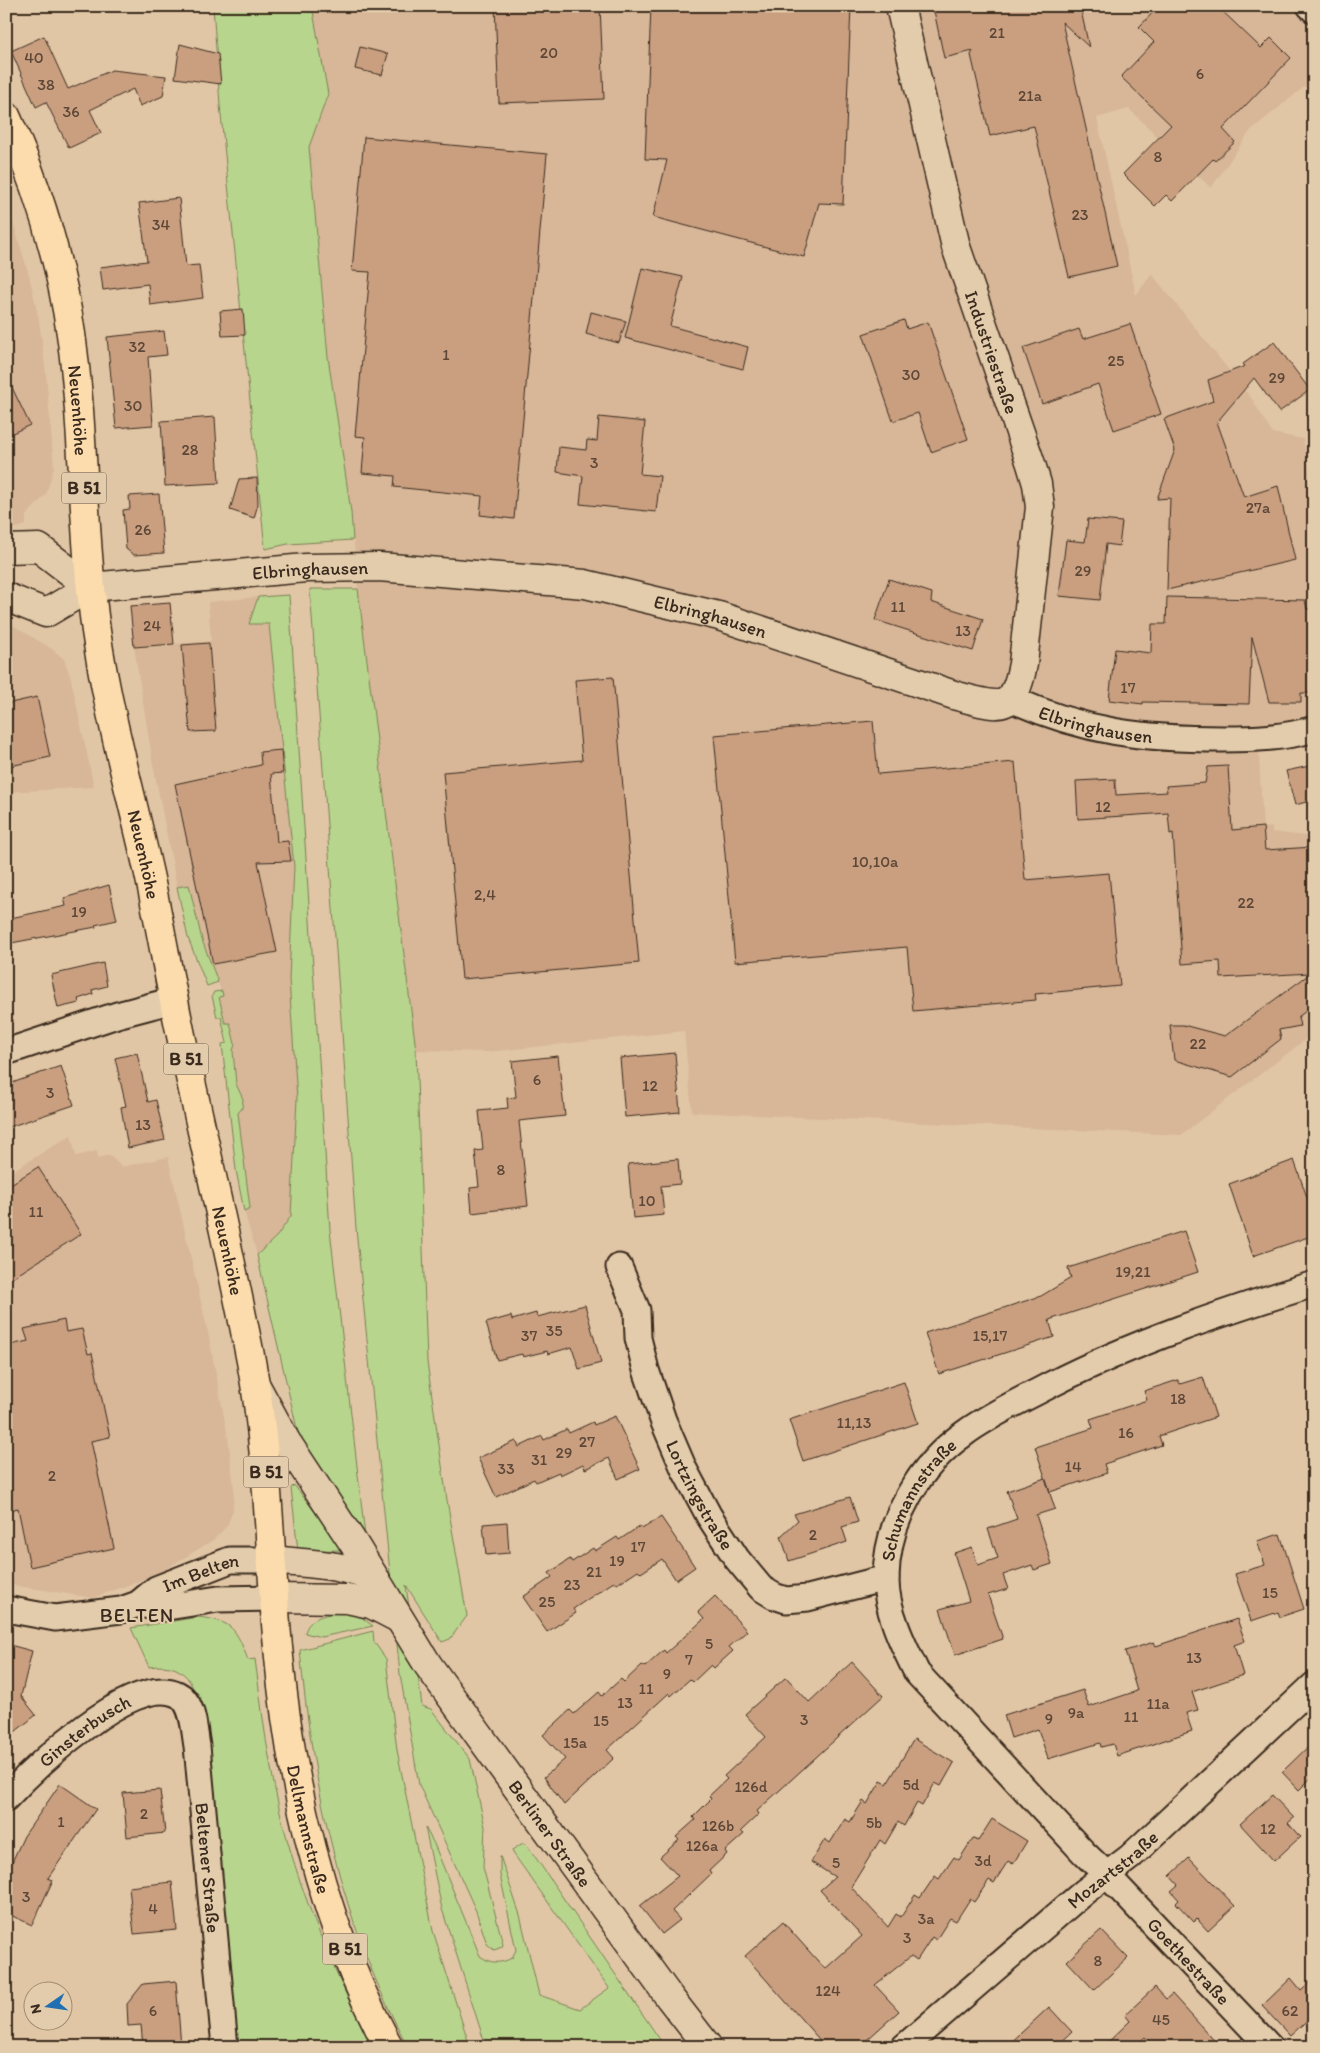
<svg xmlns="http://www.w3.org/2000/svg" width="1320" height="2053" font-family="Itim,sans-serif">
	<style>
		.built { fill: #d7b798 }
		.green { fill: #b8d58d; stroke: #7a8056 }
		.building { fill: #c99f80; stroke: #3b2a1e }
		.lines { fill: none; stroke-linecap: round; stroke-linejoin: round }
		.minor-casing { stroke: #3b2a1e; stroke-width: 29 }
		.tertiary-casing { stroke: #3b2a1e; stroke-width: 31 }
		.secondary-casing { stroke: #3b2a1e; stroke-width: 31 }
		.primary-casing { stroke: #3b2a1e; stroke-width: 31 }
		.minor { stroke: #e2ccab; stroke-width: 25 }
		.tertiary { stroke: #e2ccab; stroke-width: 28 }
		.secondary { stroke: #e2ccab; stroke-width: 28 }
		.primary { stroke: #fcdcac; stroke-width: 28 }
		.labels { text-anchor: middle; stroke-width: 4.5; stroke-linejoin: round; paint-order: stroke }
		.number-label { font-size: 16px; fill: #5e4736 }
		.shield { fill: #e2ccab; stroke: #6d5b48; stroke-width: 1 }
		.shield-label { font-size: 18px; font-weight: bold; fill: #3b2a1e }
		.street-label { font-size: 19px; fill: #3b2a1e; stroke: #e2ccab }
		.neighbourhood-label { font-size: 20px; letter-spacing: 1px; fill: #3b2a1e; stroke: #e2ccab }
	</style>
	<rect width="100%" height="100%" fill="#e1c6a5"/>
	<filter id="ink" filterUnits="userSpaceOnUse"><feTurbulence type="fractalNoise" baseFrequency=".02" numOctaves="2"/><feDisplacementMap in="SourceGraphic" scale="10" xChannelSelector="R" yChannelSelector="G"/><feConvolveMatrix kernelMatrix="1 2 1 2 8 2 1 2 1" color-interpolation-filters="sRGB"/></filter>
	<g filter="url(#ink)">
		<g class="built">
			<polygon points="312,6 1297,6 1314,22 1314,79 1251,130 1211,188 1129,109 1097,118 1136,295 1152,274 1252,399 1272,433 1303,439 1314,489 1314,716 1297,721 1259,725 1259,758 1263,828 1272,827 1272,832 1314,837 1314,1033 1181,1135 692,1112 684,1031 487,1052 416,1050 358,589 351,512 328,357 309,147 328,94"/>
			<polygon points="6,199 29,275 39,320 46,373 54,468 46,494 26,516 26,525 6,531"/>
			<polygon points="258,597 249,624 269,623 294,866 289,979 297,1099 291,1216 277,1236 257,1255 244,1211 250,1208 238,1113 242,1108 241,1093 236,1085 233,1051 235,1044 230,1023 225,1024 219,997 223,996 202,940 189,885 177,887 153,764 134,647 211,641 208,602"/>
			<polygon points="6,621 52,649 64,659 71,679 94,787 6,792"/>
			<polygon points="71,1135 76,1156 97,1151 98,1158 110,1155 121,1167 168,1157 209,1337 228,1438 234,1488 233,1510 227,1526 213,1540 158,1574 93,1598 6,1584 6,1175"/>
		</g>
		<g class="green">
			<polygon points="213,6 312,6 328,94 309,147 328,357 351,512 353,540 288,544 265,549 220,105"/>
			<polygon points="310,589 358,589 416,1050 427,1362 447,1500 467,1616 450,1639 442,1642 406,1585 422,1706 431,1709 470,1759 485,1827 483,1867 503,1944 502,1947 494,1950 487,1944 476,1911 419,1785 400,1674 356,1228"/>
			<polygon points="289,595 330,1230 365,1536 318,1476 298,1433 257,1255 277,1236 291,1216 297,1099 289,979 294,866 269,624 249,624 258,597"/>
			<polygon points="189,885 202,940 218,982 207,986 188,938 177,887"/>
			<polygon points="222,991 223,996 219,997 225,1023 230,1023 235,1044 233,1051 236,1084 243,1099 242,1108 238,1113 250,1208 244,1211 236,1170 222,1044 227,1043 221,1017 217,1017 212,996 214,992"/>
			<polygon points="294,1485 341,1545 340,1550 298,1551 291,1488"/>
			<path d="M341 1612 361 1617 373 1626 321 1637 305 1633C308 1617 327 1614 341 1612Z"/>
			<path d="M198 1617C233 1621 236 1629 248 1660L255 1659C260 1695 264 1732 271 1768 288 1867 327 1959 372 2047H237L203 1728C195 1693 194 1660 149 1667L131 1628Z"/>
			<path d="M373 1631 374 1642 386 1659 397 1750 433 1931 470 2047H408C342 1926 312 1785 300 1650Z"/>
			<path d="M425 1827 434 1844 480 1956C491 1964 500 1964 512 1958L516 1950 500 1875V1856L520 1915 539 1995 580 2009 609 1988 513 1853 512 1850 523 1843 527 1845 665 2047H486L442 1909Z"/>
		</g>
		<g class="building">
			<polygon points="495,6 600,6 604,99 499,103"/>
			<polygon points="651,6 851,6 843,204 819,203 804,257 653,217 667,160 645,159"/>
			<polygon points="933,6 1080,6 1089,47 1062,22 1117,266 1069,277 1034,126 990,136 971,55 973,51 944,58"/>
			<polygon points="1159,6 1217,6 1261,48 1271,38 1291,58 1223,129 1235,142 1215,161 1213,159 1172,201 1166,195 1155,206 1123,174 1171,125 1121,77 1154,42 1139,27"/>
			<polygon points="44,36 68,89 112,70 166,76 163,96 140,106 133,89 90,110 101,133 69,148 46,102 36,107 11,51"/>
			<polygon points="180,44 218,54 221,84 175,78"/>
			<polygon points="360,47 388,54 382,75 355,69"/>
			<polygon points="364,137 547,154 514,519 480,515 482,496 394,487 395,476 362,473 365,437 355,436 370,272 352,271"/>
			<polygon points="179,198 186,266 199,265 203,298 150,305 148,284 103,290 100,267 147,261 139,203"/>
			<polygon points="642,268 683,277 670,326 748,347 743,369 625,338"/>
			<polygon points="243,309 245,335 222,336 220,311"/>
			<polygon points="591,312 626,321 619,343 586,334"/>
			<polygon points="904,320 907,329 928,322 968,439 931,452 918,413 893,421 863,334"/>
			<polygon points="1130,324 1161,414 1114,430 1098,384 1042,404 1023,348 1079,329 1083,339"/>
			<polygon points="164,331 167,355 148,357 153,425 116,428 107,337"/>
			<polygon points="1274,342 1310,390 1279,412 1254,378 1217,422 1244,497 1278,486 1295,560 1167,590 1170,498 1157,499 1175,450 1164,419 1213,401 1208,380 1245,366 1243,364"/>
			<polygon points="6,375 30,425 6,436"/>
			<polygon points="215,417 219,483 165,486 161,421"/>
			<polygon points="599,417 645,422 640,474 660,476 656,512 580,504 583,476 557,472 559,447 586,450 587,440 597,441"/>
			<polygon points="257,478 258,504 254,518 230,510 239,479"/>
			<polygon points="159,494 164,553 134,555 126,549 123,510 130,509 129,496"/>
			<polygon points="1088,519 1122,522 1119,546 1106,544 1100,600 1059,596 1066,540 1085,542"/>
			<polygon points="889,579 932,593 931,602 983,619 973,651 875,620"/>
			<polygon points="1167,597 1305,600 1307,609 1314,608 1314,693 1301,693 1301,702 1269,702 1252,637 1249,704 1143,702 1143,704 1109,700 1115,649 1151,653 1152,624 1166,624"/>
			<polygon points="170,603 174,644 134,647 130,606"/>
			<polygon points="209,643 216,731 190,732 182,645"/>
			<polygon points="613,677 639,963 462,979 443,772 582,760 575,680"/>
			<polygon points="37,697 50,757 6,767 6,704"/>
			<polygon points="873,721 878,774 1015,762 1025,880 1109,873 1120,986 1035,994 1036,1000 913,1011 907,947 735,962 714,735"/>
			<polygon points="281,750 283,773 271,774 277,842 288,841 291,861 258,862 277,952 213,964 175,784 261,765 260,752"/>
			<polygon points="1314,765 1314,800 1295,805 1286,771"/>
			<polygon points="1228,766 1232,830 1263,827 1265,850 1314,847 1314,1005 1298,1017 1300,1026 1279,1030 1281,1039 1232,1077 1174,1060 1170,1025 1183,1025 1225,1036 1311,973 1221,978 1220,961 1182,964 1173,833 1170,834 1168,813 1078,819 1076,781 1115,779 1116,795 1167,792 1166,786 1205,783 1208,767"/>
			<polygon points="109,885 117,920 95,925 96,927 6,944 6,919 66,906 64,898"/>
			<polygon points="103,963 107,986 92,990 93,994 78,999 79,1003 58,1008 51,975"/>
			<polygon points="137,1053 148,1102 156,1100 165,1140 128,1148 121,1107 126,1106 115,1058"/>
			<polygon points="675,1053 680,1112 625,1117 620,1058"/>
			<polygon points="558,1056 565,1116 519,1121 528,1206 472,1213 470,1188 479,1187 475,1151 483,1150 479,1111 508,1108 507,1098 516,1097 512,1061"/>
			<polygon points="61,1066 74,1105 6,1128 6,1085"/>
			<polygon points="678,1159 680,1184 661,1186 664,1215 633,1218 628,1164"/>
			<polygon points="1294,1160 1314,1217 1314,1235 1253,1256 1229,1184"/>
			<polygon points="38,1167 81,1234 6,1282 6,1187"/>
			<polygon points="1184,1231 1198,1272 1049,1320 1054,1337 939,1374 925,1333 1041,1296 1071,1278 1068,1268"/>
			<polygon points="585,1305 601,1363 579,1369 572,1347 548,1354 547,1351 523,1357 522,1354 497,1360 486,1323 511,1316 512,1320 536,1313 537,1317"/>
			<polygon points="64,1320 66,1332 82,1329 88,1354 92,1353 110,1437 91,1441 114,1548 30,1567 18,1508 6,1511 6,1346 28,1341 24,1329"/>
			<polygon points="1203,1377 1216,1417 1159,1436 1162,1445 1104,1464 1107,1473 1050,1492 1035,1447 1093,1428 1090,1419 1147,1400 1144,1391 1178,1380 1180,1384"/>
			<polygon points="904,1382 918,1423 803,1461 789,1420"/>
			<polygon points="615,1416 640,1469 618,1479 609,1458 585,1469 583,1464 560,1475 559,1472 536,1482 534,1479 496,1497 478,1458 516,1441 519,1447 542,1436 544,1440 567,1429 569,1433 593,1422 594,1425"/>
			<polygon points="1045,1478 1055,1509 1036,1515 1052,1564 1034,1570 1032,1565 1003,1575 1008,1589 988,1595 1003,1639 955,1655 940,1609 969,1601 954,1553 972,1547 978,1565 998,1558 988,1529 1017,1519 1007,1491"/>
			<polygon points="850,1497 858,1522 842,1527 847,1542 789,1561 781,1536 798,1520 794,1514"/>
			<polygon points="661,1517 695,1567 676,1580 662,1559 641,1573 638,1570 617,1584 615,1581 573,1609 576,1613 547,1632 523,1597 552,1577 549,1573 570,1559 572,1562 593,1548 595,1551 617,1537 619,1540 640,1526 642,1529"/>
			<polygon points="507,1522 509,1553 486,1555 483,1524"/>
			<polygon points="1280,1534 1304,1609 1280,1617 1278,1612 1251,1621 1235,1574 1265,1565 1257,1541"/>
			<polygon points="715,1596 747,1631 729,1647 733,1651 714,1668 711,1665 693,1682 690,1679 671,1696 669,1693 607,1750 614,1758 564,1805 544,1777 565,1759 543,1735 570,1710 574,1714 599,1692 602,1696 621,1679 624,1682 642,1665 645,1667 664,1650 666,1653 704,1619 698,1612"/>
			<polygon points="1237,1619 1245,1641 1234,1645 1243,1675 1192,1692 1198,1710 1186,1713 1192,1731 1117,1756 1113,1744 1101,1747 1100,1743 1048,1759 1038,1729 1011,1738 1004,1715 1083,1690 1089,1707 1137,1691 1125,1651 1154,1642 1156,1646"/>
			<polygon points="6,1644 32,1651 21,1696 36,1715 6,1739"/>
			<polygon points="852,1662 883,1696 757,1811 759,1814 741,1831 744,1834 725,1851 727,1854 709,1871 711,1874 672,1911 680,1920 662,1934 640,1906 678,1876 660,1857 679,1840 676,1837 695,1820 693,1817 711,1799 709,1796 727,1779 724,1776 766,1737 745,1714 786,1677 809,1702"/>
			<polygon points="914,1739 954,1763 941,1786 935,1783 922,1806 917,1803 904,1826 898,1822 885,1844 880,1840 851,1887 888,1927 896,1914 901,1917 915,1895 920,1898 935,1876 939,1879 954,1857 959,1860 973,1838 978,1841 992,1819 1027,1841 1013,1864 1008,1861 994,1883 989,1880 974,1902 970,1899 956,1921 950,1918 936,1940 932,1937 917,1960 911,1956 875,1985 899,2011 859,2047 826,2047 745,1956 783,1922 825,1969 862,1936 820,1890 835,1877 811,1862 825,1839 830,1843 845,1819 850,1822 863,1801 867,1804 881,1781 887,1784"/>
			<polygon points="1314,1741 1314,1775 1299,1790 1282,1772"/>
			<polygon points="60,1784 96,1809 48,1878 53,1880 32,1925 6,1913 6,1875 24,1836"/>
			<polygon points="160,1790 165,1833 127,1837 123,1793"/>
			<polygon points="1272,1795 1294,1818 1288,1823 1300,1837 1274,1861 1240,1824"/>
			<polygon points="1189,1858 1235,1906 1208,1931 1197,1919 1194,1922 1176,1903 1179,1900 1171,1891 1178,1885 1170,1876"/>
			<polygon points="172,1882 177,1930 134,1934 129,1887"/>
			<polygon points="1101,1930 1128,1958 1094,1990 1067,1961"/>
			<polygon points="1291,1978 1301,1990 1314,1978 1314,2014 1290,2036 1262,2006"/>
			<polygon points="176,1981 181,2047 143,2047 141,2025 128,2026 127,2004 143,1984"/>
			<polygon points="1155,1987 1166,1999 1172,1994 1220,2047 1154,2047 1145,2037 1134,2047 1103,2047 1130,2021 1125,2015"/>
			<polygon points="1049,2007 1072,2032 1056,2047 1006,2047"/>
		</g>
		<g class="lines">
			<g class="minor-casing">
				<g id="minor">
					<polyline points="1310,6 1314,10"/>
					<path id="s1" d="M1011 699C1085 732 1142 739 1223 739 1253 739 1285 738 1314 729"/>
					<polyline points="6,1052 117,1015 174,1000"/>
					<path id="s2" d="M619 1267 637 1310 638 1338 646 1370 663 1420 684 1469 709 1516 737 1559 761 1588 774 1596 786 1600 808 1598 886 1578"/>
					<polyline points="138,1604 161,1608 218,1599 274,1598"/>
					<path id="s3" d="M6 1609 55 1618 121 1610 138 1604 156 1589 230 1560H271"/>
					<path id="s4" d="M6 1798C34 1768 132 1673 177 1694 194 1702 194 1730 197 1746L225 2047"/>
					<path id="s5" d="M904 2047 1084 1892 1130 1857 1314 1685"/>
					<path id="s6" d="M1270 2047 1107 1875 1084 1853 917 1673C903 1645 885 1608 886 1577 887 1520 919 1465 965 1433 991 1414 1022 1400 1050 1385 1134 1342 1224 1312 1314 1284"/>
				</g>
			</g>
			<g class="tertiary-casing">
				<g id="tertiary">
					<path id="s7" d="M90 587 306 568 379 567 585 584 719 616 957 696C1000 707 1013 715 1023 664L1040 507 1037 484 1031 464 956 247 900 6"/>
				</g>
			</g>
			<g class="secondary-casing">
				<g id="secondary">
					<polyline points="6,549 39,548 90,587 46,613 6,597"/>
					<path id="s8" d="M256 1386 286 1441 354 1544 428 1665 670 1998 708 2047"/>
					<path d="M271 1560C307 1564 344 1563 376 1580"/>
					<polyline points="274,1598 347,1599 371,1604 398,1618"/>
				</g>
			</g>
			<g class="primary-casing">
				<g id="primary">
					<path id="s9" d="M6 116C37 184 60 260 71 334 85 433 82 533 96 631 108 714 131 793 149 874 161 929 170 985 182 1040 205 1147 230 1253 251 1361 269 1455 269 1552 278 1647 290 1785 323 1925 389 2047"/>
				</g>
			</g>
			<use href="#minor" class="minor"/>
			<use href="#tertiary" class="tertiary"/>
			<use href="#secondary" class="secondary"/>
			<use href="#primary" class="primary"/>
		</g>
	</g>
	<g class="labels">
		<g class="number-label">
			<text x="997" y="38">21</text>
			<text x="549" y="58">20</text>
			<text x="34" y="63">40</text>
			<text x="1200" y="79">6</text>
			<text x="46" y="90">38</text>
			<text x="1030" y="101">21a</text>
			<text x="71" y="117">36</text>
			<text x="1158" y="162">8</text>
			<text x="1080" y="220">23</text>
			<text x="161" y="230">34</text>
			<text x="137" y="352">32</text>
			<text x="446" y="360">1</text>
			<text x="1116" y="366">25</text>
			<text x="911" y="380">30</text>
			<text x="1277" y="383">29</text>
			<text x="133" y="411">30</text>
			<text x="190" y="455">28</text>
			<text x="594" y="468">3</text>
			<text x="1258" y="513">27a</text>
			<text x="143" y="535">26</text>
			<text x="1083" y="576">29</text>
			<text x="898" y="612">11</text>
			<text x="152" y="631">24</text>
			<text x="963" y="636">13</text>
			<text x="1128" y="693">17</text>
			<text x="1103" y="812">12</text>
			<text x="875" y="867">10,10a</text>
			<text x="485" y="900">2,4</text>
			<text x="1246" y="908">22</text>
			<text x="79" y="917">19</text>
			<text x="1198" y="1049">22</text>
			<text x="537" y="1085">6</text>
			<text x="650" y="1091">12</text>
			<text x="50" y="1098">3</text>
			<text x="143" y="1130">13</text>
			<text x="501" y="1175">8</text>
			<text x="647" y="1206">10</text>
			<text x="36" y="1217">11</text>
			<text x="1133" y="1277">19,21</text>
			<text x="554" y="1336">35</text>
			<text x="529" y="1341">37</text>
			<text x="990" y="1341">15,17</text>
			<text x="1178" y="1404">18</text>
			<text x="854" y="1428">11,13</text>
			<text x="1126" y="1438">16</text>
			<text x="587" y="1447">27</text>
			<text x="564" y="1458">29</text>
			<text x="539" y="1465">31</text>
			<text x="1073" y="1472">14</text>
			<text x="506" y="1474">33</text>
			<text x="52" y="1481">2</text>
			<text x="813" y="1540">2</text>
			<text x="638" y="1552">17</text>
			<text x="617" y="1566">19</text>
			<text x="594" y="1577">21</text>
			<text x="572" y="1590">23</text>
			<text x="1270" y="1598">15</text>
			<text x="547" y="1607">25</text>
			<text x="709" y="1649">5</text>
			<text x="1194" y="1663">13</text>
			<text x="689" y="1665">7</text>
			<text x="667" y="1679">9</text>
			<text x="646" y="1694">11</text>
			<text x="625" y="1708">13</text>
			<text x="1158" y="1709">11a</text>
			<text x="1076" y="1718">9a</text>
			<text x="1131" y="1722">11</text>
			<text x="1049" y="1724">9</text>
			<text x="804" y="1725">3</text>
			<text x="601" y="1726">15</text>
			<text x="575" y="1748">15a</text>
			<text x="911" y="1790">5d</text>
			<text x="751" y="1792">126d</text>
			<text x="144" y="1819">2</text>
			<text x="61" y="1827">1</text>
			<text x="874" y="1828">5b</text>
			<text x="718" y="1831">126b</text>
			<text x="1268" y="1834">12</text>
			<text x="702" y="1851">126a</text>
			<text x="983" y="1866">3d</text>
			<text x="836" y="1868">5</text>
			<text x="26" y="1902">3</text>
			<text x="153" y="1914">4</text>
			<text x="926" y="1924">3a</text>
			<text x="907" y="1943">3</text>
			<text x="1098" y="1966">8</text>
			<text x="828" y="1996">124</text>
			<text x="153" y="2016">6</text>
			<text x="1290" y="2016">62</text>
			<text x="1161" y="2025">45</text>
		</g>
		<g class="shield">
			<rect x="61.5" y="472.5" width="45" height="31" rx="4"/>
			<rect x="163.5" y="1043.5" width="45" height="31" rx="4"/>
			<rect x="243.5" y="1456.5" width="45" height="31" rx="4"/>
			<rect x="322.5" y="1933.5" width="45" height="31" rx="4"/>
		</g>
		<g class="shield-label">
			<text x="84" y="494">B 51</text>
			<text x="186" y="1065">B 51</text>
			<text x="266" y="1478">B 51</text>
			<text x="345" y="1955">B 51</text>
		</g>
		<g class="street-label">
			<text transform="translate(992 352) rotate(71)" y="7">Industriestraße</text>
			<text dy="7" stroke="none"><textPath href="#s9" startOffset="305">Neuenhöhe</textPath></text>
			<text dy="7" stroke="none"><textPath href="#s7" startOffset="221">Elbringhausen</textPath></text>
			<text dy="7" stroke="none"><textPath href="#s7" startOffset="626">Elbringhausen</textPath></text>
			<text dy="7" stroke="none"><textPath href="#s1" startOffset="89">Elbringhausen</textPath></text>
			<text dy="7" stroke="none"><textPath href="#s9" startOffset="755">Neuenhöhe</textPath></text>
			<text dy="7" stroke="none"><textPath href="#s9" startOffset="1160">Neuenhöhe</textPath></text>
			<text dy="7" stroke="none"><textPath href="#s2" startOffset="244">Lortzingstraße</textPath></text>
			<text dy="7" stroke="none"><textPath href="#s6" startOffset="702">Schumannstraße</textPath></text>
			<text dy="7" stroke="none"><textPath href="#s3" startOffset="206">Im Belten</textPath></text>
			<text dy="7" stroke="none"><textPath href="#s4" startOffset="104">Ginsterbusch</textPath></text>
			<text dy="7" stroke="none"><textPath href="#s9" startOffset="1745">Dellmannstraße</textPath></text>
			<text dy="7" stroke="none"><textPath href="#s8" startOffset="536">Berliner Straße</textPath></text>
			<text dy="7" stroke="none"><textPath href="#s4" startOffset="388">Beltener Straße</textPath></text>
			<text dy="7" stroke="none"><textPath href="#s5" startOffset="274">Mozartstraße</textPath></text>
			<text transform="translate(1189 1961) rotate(47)" y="7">Goethestraße</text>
		</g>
		<g class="neighbourhood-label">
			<text x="137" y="1622">BELTEN</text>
		</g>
	</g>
	<rect width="1320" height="2053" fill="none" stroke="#e2ccab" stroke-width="25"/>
	<rect x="12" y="12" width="1295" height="2028" fill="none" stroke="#3b2a1e" stroke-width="2" filter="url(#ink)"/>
	<g transform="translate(48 2006) rotate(257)"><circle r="24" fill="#e2ccab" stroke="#9f8b73"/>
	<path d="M0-4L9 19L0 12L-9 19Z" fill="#1f6fb2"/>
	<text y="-8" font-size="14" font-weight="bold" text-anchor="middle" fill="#3b2a1e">N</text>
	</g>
</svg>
